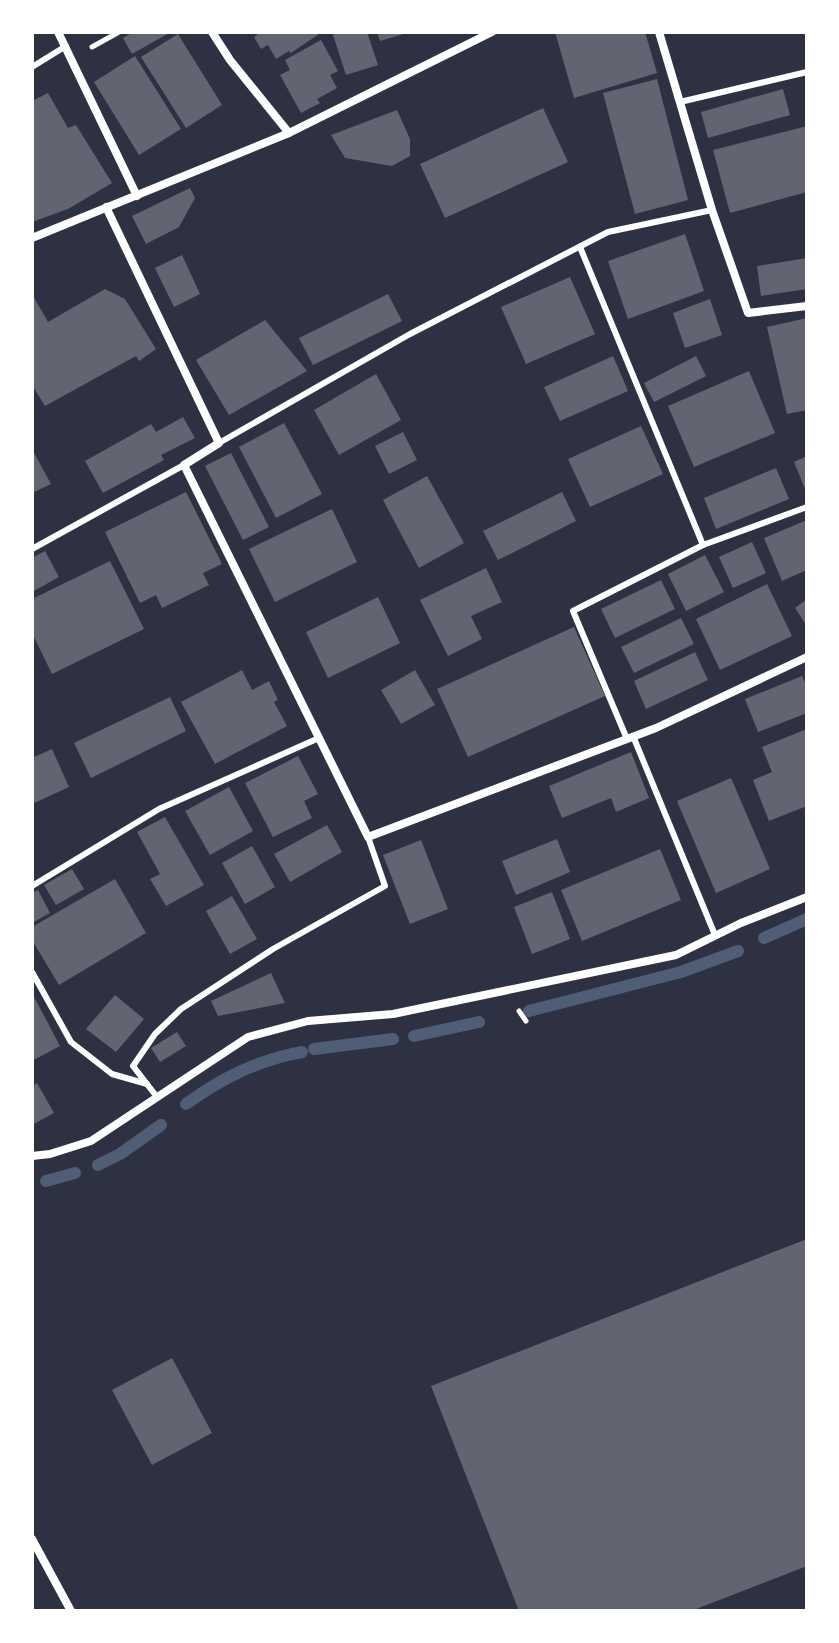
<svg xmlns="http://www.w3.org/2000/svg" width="839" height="1643" font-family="'Fira Sans Condensed',sans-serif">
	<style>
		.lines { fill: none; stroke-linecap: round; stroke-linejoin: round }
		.stream { stroke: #4f5d75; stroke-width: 12 }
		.building { fill: #626471 }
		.path { stroke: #fff; stroke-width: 5 }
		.service { stroke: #fff; stroke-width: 6 }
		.minor { stroke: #fff; stroke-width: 8 }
	</style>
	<rect width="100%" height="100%" fill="#2d3142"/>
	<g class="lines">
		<g class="stream">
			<polyline points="764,938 807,919"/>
			<polyline points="529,1011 681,972 738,951"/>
			<polyline points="414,1036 479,1022"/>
			<polyline points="314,1049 393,1039"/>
			<path d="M186 1104C222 1078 258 1060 302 1052"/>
			<polyline points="98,1165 120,1154 161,1125"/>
			<polyline points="46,1181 75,1173"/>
		</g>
	</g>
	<g class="building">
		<polygon points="133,32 171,32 132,54 123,38"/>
		<polygon points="256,32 322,32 291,53 289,51 276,59 268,45 261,49 254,37 257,35"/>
		<polygon points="332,32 367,32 378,65 346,75"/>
		<polygon points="377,32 407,32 407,33 380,41"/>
		<polygon points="555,32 645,32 657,73 574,98"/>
		<polygon points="178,34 222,105 186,128 141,57"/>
		<polygon points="321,40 338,71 330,75 337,88 317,99 320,103 301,113 280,75 290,70 285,60"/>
		<polygon points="135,56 181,129 139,155 94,82"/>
		<polygon points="657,79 688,200 635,214 603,93"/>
		<polygon points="783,89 790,115 708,138 701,112"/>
		<polygon points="48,93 68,128 76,125 112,183 68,209 32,222 32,101"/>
		<polygon points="543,108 568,162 445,218 420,164"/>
		<polygon points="397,110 410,139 410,156 392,166 345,158 331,135"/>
		<polygon points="807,126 807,192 730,213 713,150"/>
		<polygon points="190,188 195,198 179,227 146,244 132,216"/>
		<polygon points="685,234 704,291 628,319 608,261"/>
		<polygon points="182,255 200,294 174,307 155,268"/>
		<polygon points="807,258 807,289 761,296 757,266"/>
		<polygon points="570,277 595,334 526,364 501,307"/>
		<polygon points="105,289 125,299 156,349 139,361 136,356 45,406 32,385 32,294 48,322"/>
		<polygon points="388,294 402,321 313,365 299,338"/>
		<polygon points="710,299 722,335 685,348 673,313"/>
		<polygon points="807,318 807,410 787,414 767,327"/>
		<polygon points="265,320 307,371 229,415 196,360"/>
		<polygon points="613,356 628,391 560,421 544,387"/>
		<polygon points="696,356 706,376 654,402 644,383"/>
		<polygon points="749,371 775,433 694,467 668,406"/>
		<polygon points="376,374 401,420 339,455 314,410"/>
		<polygon points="183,417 195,438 161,455 164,460 103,493 85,461 151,424 156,432"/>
		<polygon points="284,423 322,494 276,518 239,447"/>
		<polygon points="641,426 663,474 590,507 568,459"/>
		<polygon points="403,432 417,460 389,474 375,446"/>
		<polygon points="32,449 51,484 32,493"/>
		<polygon points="231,453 269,527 243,540 205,466"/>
		<polygon points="807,456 807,494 794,462"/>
		<polygon points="776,468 789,499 716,529 704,498"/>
		<polygon points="427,476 464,543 419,568 383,500"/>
		<polygon points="186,492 222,564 203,573 209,585 162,608 156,595 140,603 105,532"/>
		<polygon points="562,492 576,521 498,560 483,531"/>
		<polygon points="332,509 357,562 275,602 249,549"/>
		<polygon points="807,520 807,570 782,581 764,538"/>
		<polygon points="752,542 766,573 733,588 719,557"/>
		<polygon points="45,551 59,577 32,592 32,558"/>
		<polygon points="705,555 724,592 686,611 668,574"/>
		<polygon points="110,561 144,629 52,674 32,633 32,599"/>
		<polygon points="486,568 502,602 471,616 482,639 448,656 420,600"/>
		<polygon points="661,580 675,609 615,638 601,609"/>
		<polygon points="767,584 792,636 720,670 696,619"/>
		<polygon points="378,597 400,643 328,678 306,632"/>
		<polygon points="807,599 807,626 795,608"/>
		<polygon points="681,618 694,644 634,673 621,647"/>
		<polygon points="574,627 605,696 468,757 437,689"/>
		<polygon points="695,652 708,680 646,709 634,681"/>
		<polygon points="242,670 252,690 269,681 278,700 274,702 287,726 215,764 181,702"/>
		<polygon points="415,670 435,705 401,724 381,690"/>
		<polygon points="802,676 807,687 807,713 758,732 745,699"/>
		<polygon points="170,697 186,731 91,778 74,743"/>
		<polygon points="807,729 807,806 769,821 753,780 772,772 762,747"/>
		<polygon points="52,749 69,787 32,804 32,758"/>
		<polygon points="631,752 649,798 616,812 611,798 562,818 549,786"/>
		<polygon points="298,756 318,794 304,801 312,818 273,837 245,783"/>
		<polygon points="731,778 770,869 716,893 677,801"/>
		<polygon points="229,787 253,831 210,855 185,811"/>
		<polygon points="165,817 204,885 166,906 150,879 160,874 137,832"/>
		<polygon points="327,825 342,852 290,882 274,854"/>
		<polygon points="557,839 570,872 516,895 502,861"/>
		<polygon points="421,840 448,909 410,924 383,855"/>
		<polygon points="252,846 275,887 245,904 222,863"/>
		<polygon points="660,849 681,900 582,941 561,890"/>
		<polygon points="72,869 84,889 56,905 44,885"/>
		<polygon points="115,879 146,933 59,985 32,940 32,927"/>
		<polygon points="38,890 50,913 32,923 32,893"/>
		<polygon points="552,892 570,939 532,954 514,907"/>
		<polygon points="232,896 257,939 230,954 206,911"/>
		<polygon points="271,973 285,1003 218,1016 211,1001"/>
		<polygon points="32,993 60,1046 32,1061"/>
		<polygon points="115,995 144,1019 116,1052 86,1029"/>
		<polygon points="177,1032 186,1046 160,1062 151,1048"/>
		<polygon points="37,1083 54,1113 34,1124 32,1086"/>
		<polygon points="807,1239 807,1566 691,1611 519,1611 431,1386"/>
		<polygon points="172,1358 212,1433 152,1465 112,1390"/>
	</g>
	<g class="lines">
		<g class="path">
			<polyline points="92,47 119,32"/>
			<polyline points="519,1011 526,1021"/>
		</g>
		<g class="service">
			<polyline points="32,67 66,46"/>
			<polyline points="680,102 807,72"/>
			<polyline points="580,247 703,545"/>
			<polyline points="219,443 410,334 608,232 712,210"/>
			<polyline points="32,549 184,465"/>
			<polyline points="633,736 715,935"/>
			<polyline points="627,739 573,611 703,545 807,507"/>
			<polyline points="32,886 159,809 319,738"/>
			<polyline points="32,972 71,1042 112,1074 147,1084"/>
			<polyline points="157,1097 133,1066 155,1034 181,1009 273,949 385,886 368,837"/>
		</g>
		<g class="minor">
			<polyline points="58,32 137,196"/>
			<polyline points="212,32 230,60 289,133"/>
			<polyline points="659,32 712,210 748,313 807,306"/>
			<polyline points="106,207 219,443 184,465 368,837 656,728 807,657"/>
			<polyline points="32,238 289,133 492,32"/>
			<polyline points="32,1156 50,1154 91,1141 248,1037 308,1021 393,1014 676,955 741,923 807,897"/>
			<polyline points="32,1539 71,1611"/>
		</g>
	</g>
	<rect width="839" height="1643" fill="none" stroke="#ffffff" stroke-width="68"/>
</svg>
